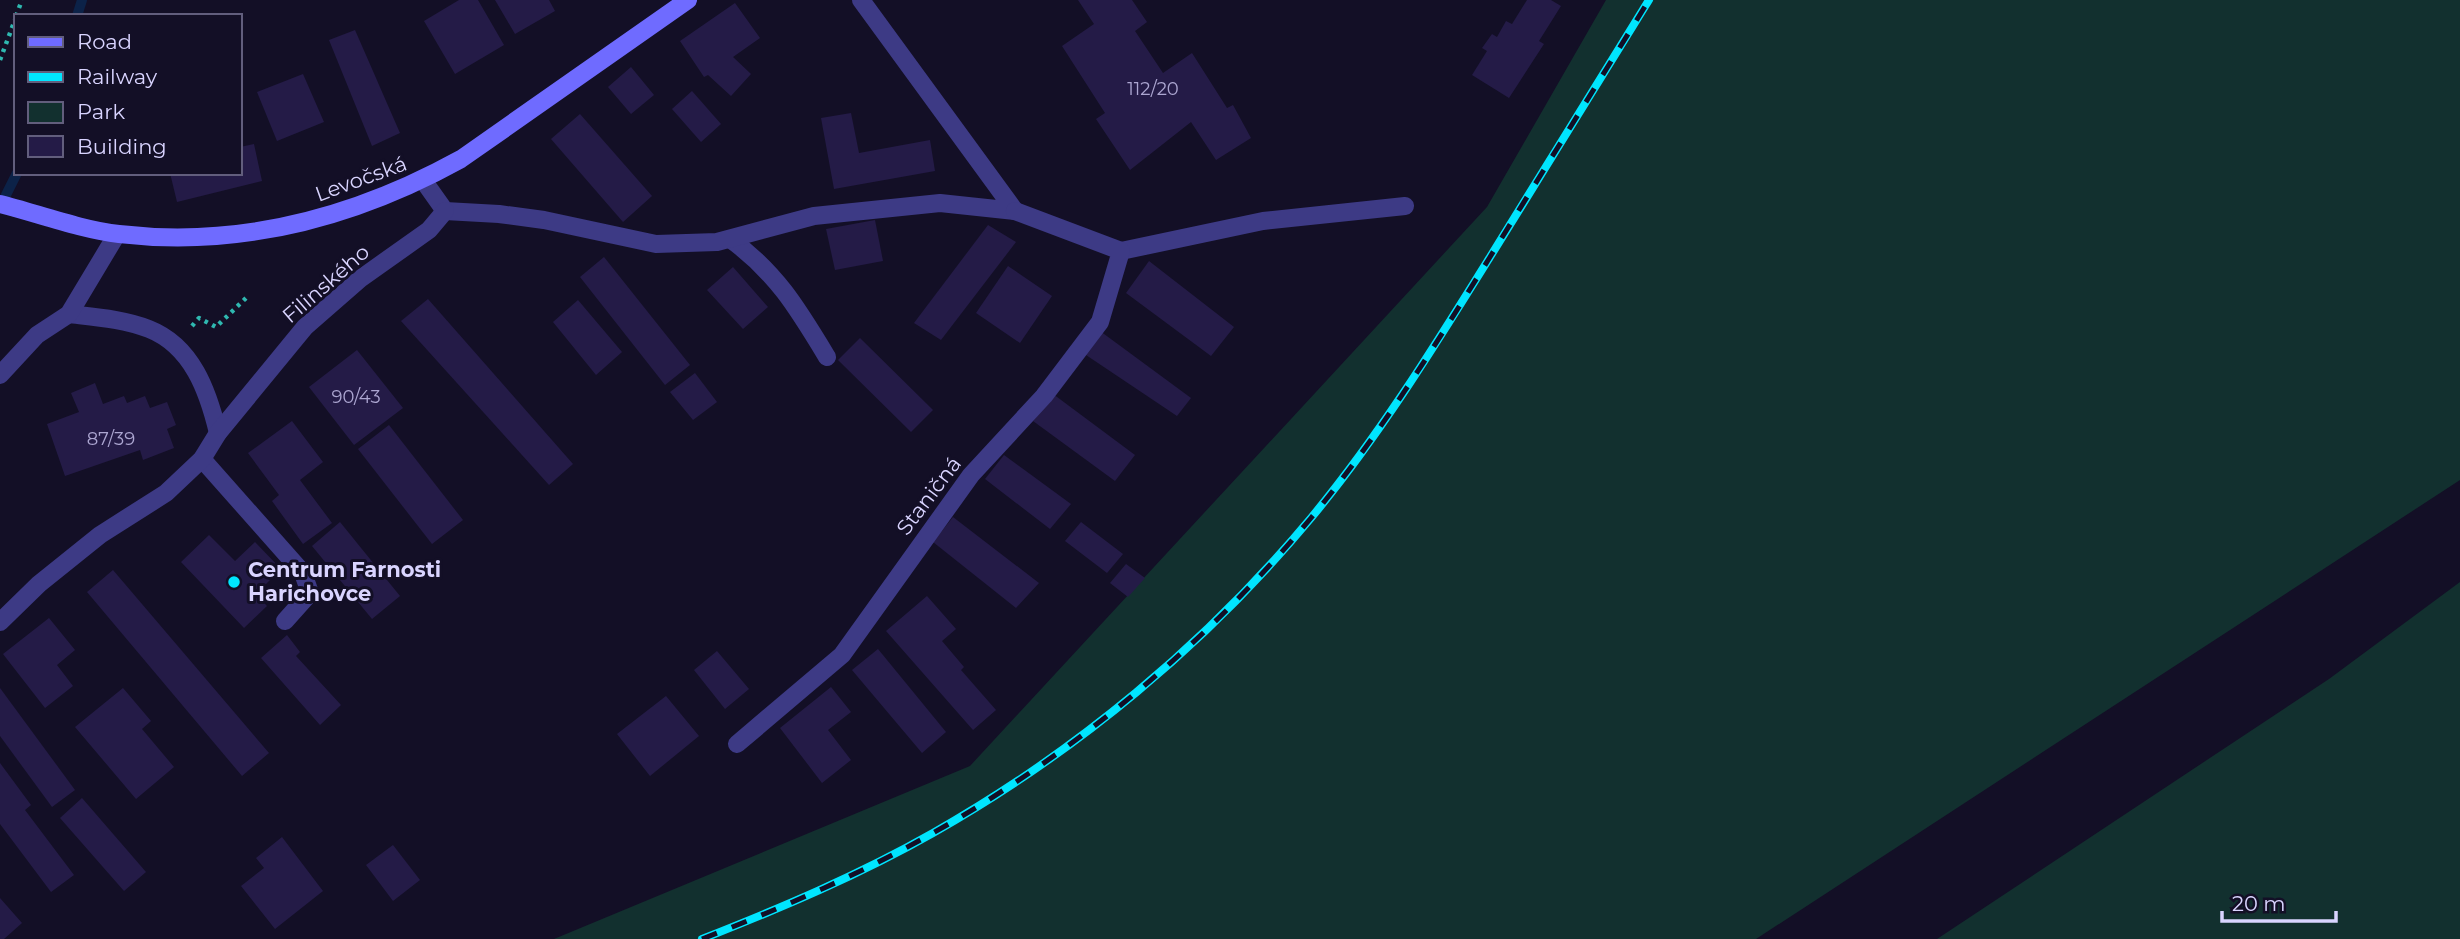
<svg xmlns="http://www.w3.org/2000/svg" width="2460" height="939" font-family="Montserrat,sans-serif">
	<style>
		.green { fill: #12302f }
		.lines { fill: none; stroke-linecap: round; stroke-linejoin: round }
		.stream { stroke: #0c2248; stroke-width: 10 }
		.building { fill: #241b47 }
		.path { stroke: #2fb8b0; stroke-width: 4.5; stroke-dasharray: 3.5 5; stroke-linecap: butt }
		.service { stroke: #3d3a85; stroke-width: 18 }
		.minor { stroke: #3d3a85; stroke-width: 18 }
		.secondary { stroke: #6f6bff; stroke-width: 18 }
		.rail-casing { stroke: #00e5ff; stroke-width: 8 }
		.rail { stroke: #130f26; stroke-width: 5; stroke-dasharray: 16; stroke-linecap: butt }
		.poi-dot { fill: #00e5ff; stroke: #130f26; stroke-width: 2.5 }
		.labels { text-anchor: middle; stroke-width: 6; stroke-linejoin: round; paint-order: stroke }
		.number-label { font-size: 18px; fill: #aca6d1 }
		.street-label { font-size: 21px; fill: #d9d4ff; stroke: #130f26 }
		.poi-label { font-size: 21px; font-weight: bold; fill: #d9d4ff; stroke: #130f26; text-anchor: start }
	</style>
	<rect width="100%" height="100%" fill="#130f26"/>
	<g class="green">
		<polygon points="1606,0 2460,0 2460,480 1756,939 554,939 970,766 1487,207"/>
		<polygon points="2460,582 2460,939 1937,939 2329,679"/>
	</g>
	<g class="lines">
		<g class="stream">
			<polyline points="77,16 82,0"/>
			<polyline points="0,207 17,173"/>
		</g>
	</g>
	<g class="building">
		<polygon points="459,0 478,0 504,45 455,74 424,21"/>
		<polygon points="495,0 549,0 555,11 515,34"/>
		<polygon points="1078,0 1132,0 1147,22 1135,31 1163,73 1192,53 1227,108 1233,105 1251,138 1216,160 1191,122 1130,170 1096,119 1105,113 1062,46 1094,24"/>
		<polygon points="1527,0 1551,0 1561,6 1539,41 1544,44 1509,98 1472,75 1487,51 1482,48 1492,34 1497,37 1506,21 1512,24"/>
		<polygon points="735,3 760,38 733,57 751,74 731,96 708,75 704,77 680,41"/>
		<polygon points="355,30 400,133 372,146 329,40"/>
		<polygon points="631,67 654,95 631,114 608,87"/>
		<polygon points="303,74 324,122 277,141 257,92"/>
		<polygon points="692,91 721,124 701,142 672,109"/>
		<polygon points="851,113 859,153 930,140 935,171 834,189 821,118"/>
		<polygon points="580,114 652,196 623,222 551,139"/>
		<polygon points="254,144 262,181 177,202 170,173 240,173 240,147"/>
		<polygon points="875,220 883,261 835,270 826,229"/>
		<polygon points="988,225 1016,242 941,340 914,323"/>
		<polygon points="604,257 690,365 665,385 580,277"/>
		<polygon points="1149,261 1234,327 1211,356 1126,293"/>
		<polygon points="1008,266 1052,296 1020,343 976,313"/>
		<polygon points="733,267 768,307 743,329 707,290"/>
		<polygon points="428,299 573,464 549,485 401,321"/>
		<polygon points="578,300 622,352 596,375 553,322"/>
		<polygon points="1100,331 1191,398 1177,416 1083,353"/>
		<polygon points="860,338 933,410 911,432 838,360"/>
		<polygon points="357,350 403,408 354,445 309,387"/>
		<polygon points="695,373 717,402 693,420 670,392"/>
		<polygon points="95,383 103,404 124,396 127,403 145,396 150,408 167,402 176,425 167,429 174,448 143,460 140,450 65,476 47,424 79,412 71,393"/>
		<polygon points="1053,394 1135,455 1115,481 1033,421"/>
		<polygon points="292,421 323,462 300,480 332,523 303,544 272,501 279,495 248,453"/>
		<polygon points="389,425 463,520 432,544 358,449"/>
		<polygon points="1004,455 1071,504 1050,529 985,479"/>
		<polygon points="953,517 1039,583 1016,608 933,542"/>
		<polygon points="340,522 400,596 372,619 312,546"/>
		<polygon points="1081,522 1123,554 1107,573 1065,541"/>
		<polygon points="209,535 235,561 255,542 281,569 256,594 267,606 244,628 181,562"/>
		<polygon points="1126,564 1145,578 1128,597 1110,583"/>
		<polygon points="113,570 269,753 242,776 87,592"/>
		<polygon points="927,596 956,629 942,641 964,667 961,670 996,710 973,730 886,631"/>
		<polygon points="49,618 75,650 57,665 73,686 45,708 3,654"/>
		<polygon points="287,635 300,652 296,656 341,705 320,725 261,658"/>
		<polygon points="878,649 946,732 922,753 852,670"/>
		<polygon points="717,651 749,689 725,709 694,670"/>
		<polygon points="831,687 851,712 828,730 851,760 822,783 780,728"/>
		<polygon points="0,688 75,790 52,807 0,736"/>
		<polygon points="123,688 151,721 142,729 174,767 136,799 75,727"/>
		<polygon points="666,696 699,736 650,776 617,734"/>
		<polygon points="0,763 31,805 25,810 74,875 51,892 0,824"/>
		<polygon points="82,798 146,872 124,891 60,818"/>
		<polygon points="282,837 323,891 275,929 241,886 264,868 256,858"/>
		<polygon points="393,845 420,880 393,901 366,865"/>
		<polygon points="0,898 22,923 4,939 0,939"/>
	</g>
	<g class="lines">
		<g class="path">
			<polyline points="16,16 22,0"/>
			<polyline points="0,60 16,17"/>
			<polyline points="192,326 199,318 216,327 246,298"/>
		</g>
		<g class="service">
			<path d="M730 239C776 272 798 309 827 357"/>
			<polyline points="202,459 303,573 310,593 285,621"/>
		</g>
		<g class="minor">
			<polyline points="423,180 445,211 499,214 544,220 656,244 717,242 814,216 940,203 1015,211 861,0"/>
			<polyline points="1121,251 1263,221 1405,206"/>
			<path d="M69 314C95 317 124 319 149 329 192 346 208 391 218 433"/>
			<polyline points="0,375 37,335 69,314 117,234"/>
			<polyline points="0,622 39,584 100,535 166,493 202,459 218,433 305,327 360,279 429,230 445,211"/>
			<polyline points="737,744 842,655 971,475 1044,396 1100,322 1121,251 1015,211"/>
		</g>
		<path class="secondary" d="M0 204C36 213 82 230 119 234 240 248 356 217 461 159L688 0"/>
		<g class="rail-casing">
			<path id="rail" d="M702 939C781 908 859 875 933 833 1076 752 1206 644 1311 518 1379 436 1434 347 1490 257 1543 171 1596 86 1649 0"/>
		</g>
		<use href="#rail" class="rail"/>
	</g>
	<circle class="poi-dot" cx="234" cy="582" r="7"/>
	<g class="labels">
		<g class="number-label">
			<text x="1153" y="95">112/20</text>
			<text x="356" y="403">90/43</text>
			<text x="111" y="445">87/39</text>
		</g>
		<g class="street-label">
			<text transform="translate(361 179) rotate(-20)" y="7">Levočská</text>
			<text transform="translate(326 284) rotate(-41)" y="7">Filinského</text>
			<text transform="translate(929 496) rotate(-53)" y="7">Staničná</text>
		</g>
		<g class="poi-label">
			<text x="248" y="577">Centrum Farnosti<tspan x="248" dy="24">Harichovce</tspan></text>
		</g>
	</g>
	<rect x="14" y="14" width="228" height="161" fill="#130f26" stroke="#625e7d" stroke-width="2"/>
	<rect x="28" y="37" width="35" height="10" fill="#6f6bff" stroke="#625e7d" stroke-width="2"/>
	<text x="77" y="49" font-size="21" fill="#d9d4ff">Road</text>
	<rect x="28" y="72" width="35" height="10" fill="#00e5ff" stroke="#625e7d" stroke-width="2"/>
	<text x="77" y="84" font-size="21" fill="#d9d4ff">Railway</text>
	<rect x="28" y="102" width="35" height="21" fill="#12302f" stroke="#625e7d" stroke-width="2"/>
	<text x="77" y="119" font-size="21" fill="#d9d4ff">Park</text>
	<rect x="28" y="136" width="35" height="21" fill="#241b47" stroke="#625e7d" stroke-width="2"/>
	<text x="77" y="154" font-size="21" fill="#d9d4ff">Building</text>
	<path d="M2222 911v10h114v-10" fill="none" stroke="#d9d4ff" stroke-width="3.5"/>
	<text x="2232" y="911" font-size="21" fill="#d9d4ff" stroke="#130f26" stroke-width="5" paint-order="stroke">20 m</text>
</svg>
